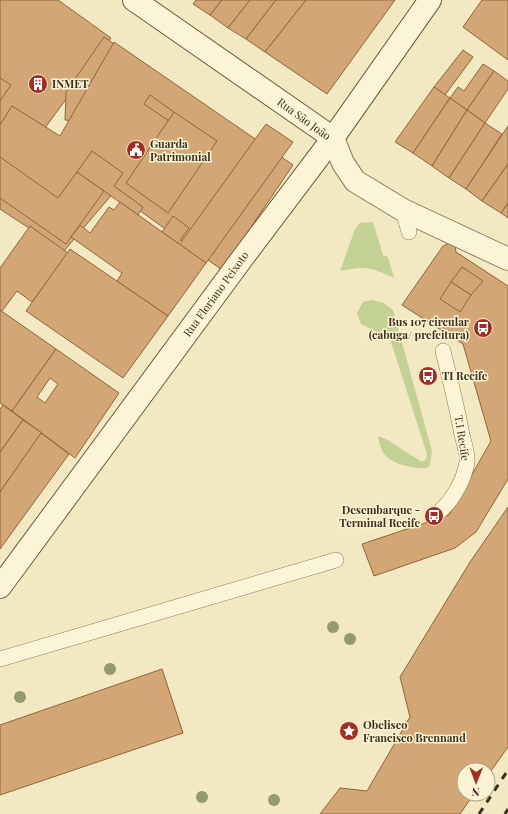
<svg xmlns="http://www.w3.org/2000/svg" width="508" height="814" font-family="'Playfair Display',serif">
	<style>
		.green { fill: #c4d195 }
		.building { fill: #d3a675; stroke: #8f653b; fill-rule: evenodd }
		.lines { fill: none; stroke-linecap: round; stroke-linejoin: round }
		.lane-casing { stroke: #8e7a57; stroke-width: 16 }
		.street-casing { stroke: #8e7a57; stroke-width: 24 }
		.secondary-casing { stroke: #705b3b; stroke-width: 24 }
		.lane { stroke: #fcf4d7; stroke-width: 15 }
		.street { stroke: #fcf4d7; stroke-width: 22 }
		.secondary { stroke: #fcf4d7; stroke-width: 22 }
		.rail { stroke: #3c2f1d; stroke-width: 3; stroke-dasharray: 7 7; stroke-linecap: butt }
		.tree { fill: #939b6a }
		.labels { text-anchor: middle; stroke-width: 3; stroke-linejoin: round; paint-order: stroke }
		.poi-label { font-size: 11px; font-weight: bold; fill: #3c2f1d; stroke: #f9f2d3; text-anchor: start }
		.street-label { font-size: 11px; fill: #3c2f1d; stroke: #f9f2d3 }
	</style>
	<rect width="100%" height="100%" fill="#f2e9c2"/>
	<g class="green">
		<path d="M373 222 383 255 388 257 394 278C369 267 367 266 340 271L355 229 360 223Z"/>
		<path d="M372 300 384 303 393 310 432 451 430 465 427 468C416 469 394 465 386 456 381 451 379 443 378 436L386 439 422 462 426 459 427 454 390 339 361 324 357 313 363 302Z"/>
	</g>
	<g class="building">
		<polygon points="0,0 9,0 49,27 24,63 0,47"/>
		<polygon points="0,0 58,0 111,38 28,151 0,131"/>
		<polygon points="196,0 222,0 210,15 193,4"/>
		<polygon points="222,0 250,0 228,28 210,15"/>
		<polygon points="250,0 276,0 246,39 228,28"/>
		<polygon points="276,0 306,0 265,52 246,39"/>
		<polygon points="306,0 395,0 327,94 265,52"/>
		<polygon points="482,0 508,0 508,60 463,27"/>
		<polygon points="104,37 163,78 128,127 65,120 66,92"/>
		<polygon points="114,42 293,165 222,270 114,192 64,251 0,209 0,125 12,106 60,136"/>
		<polygon points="463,50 473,57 445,95 434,87"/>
		<polygon points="483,64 494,71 467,110 450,98 458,87 464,91"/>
		<polygon points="494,71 508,81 508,89 485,123 467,110"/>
		<polygon points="0,78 11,85 0,101"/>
		<polygon points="434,87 450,98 413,153 395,142"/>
		<polygon points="150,95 174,112 169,121 144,104"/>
		<polygon points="450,98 467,110 432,166 413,153"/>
		<polygon points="467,110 485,123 449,178 432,166"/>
		<polygon points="174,112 217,141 168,213 126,183"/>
		<polygon points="485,123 502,134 466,189 449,178"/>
		<polygon points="266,124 293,142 206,263 179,245"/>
		<polygon points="508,126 508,164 482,201 466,189"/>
		<polygon points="92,151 123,173 114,186 143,207 138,215 77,172"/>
		<polygon points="0,157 58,198 77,172 104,191 66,244 0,198"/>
		<polygon points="508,164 508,203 501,213 482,201"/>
		<polygon points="120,202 206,263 168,316 117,281 122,273 71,237 80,225 90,233 109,207 114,210"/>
		<polygon points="508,203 508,218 501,213"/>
		<polygon points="173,216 189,228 178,243 162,232"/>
		<polygon points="30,226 68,253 32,302 17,291 2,311 0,310 0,268"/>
		<polygon points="454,241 456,252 508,286 508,479 476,532 455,548 374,576 362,544 449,515 491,441 463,344 402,305 443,246"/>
		<polygon points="70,249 168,316 123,378 26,311"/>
		<polygon points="462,267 483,281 471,295 451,282"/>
		<polygon points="451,282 471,295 460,312 440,299"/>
		<polygon points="0,310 56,349 12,411 0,403"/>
		<path d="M56 349 119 393 75 458 12 411ZM50 378 58 384 45 403 37 397Z"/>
		<polygon points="3,405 23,420 0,452 0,409"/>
		<polygon points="23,420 42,433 0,492 0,452"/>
		<polygon points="41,433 69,454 0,549 0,492"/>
		<polygon points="508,507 508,747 488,775 488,770 464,770 464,794 474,794 460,814 320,814 340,788 367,791 410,717 400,677 470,562"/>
		<polygon points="162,669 183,733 0,795 0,725"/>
	</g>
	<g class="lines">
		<g class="lane-casing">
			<g id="lane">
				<polyline points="403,210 409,232"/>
				<path d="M434 516C450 505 464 482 467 462 468 454 464 443 462 435 457 407 450 379 443 351"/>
				<polyline points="0,659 336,560"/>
			</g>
		</g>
		<g class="street-casing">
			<polyline id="street" points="333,138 343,163 355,181 403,210 508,259"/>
		</g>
		<g class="secondary-casing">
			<g id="secondary">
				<polyline points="134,0 333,138"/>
				<polyline points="0,587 244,256 333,138 430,0"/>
			</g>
		</g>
		<use href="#lane" class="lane"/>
		<use href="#street" class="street"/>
		<use href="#secondary" class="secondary"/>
		<g class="rail">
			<polyline points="479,814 508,770"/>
			<polyline points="505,814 508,809"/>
		</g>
	</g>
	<g class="tree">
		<circle cx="333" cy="627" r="6"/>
		<circle cx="350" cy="639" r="6"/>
		<circle cx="110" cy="669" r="6"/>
		<circle cx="20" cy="697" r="6"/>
		<circle cx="202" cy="797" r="6"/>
		<circle cx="274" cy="800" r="6"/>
	</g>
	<defs>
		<g id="building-disc" transform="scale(1)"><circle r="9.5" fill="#a22e22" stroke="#f9f2d3"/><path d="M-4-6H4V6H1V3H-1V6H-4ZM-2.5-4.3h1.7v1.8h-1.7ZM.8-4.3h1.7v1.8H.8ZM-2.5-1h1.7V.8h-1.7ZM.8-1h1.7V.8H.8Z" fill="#fff"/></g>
		<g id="civic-disc" transform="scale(1)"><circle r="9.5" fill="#a22e22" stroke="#f9f2d3"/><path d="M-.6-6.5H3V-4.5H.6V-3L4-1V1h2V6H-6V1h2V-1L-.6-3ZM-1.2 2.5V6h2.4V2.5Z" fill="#fff"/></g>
		<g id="bus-disc" transform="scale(1)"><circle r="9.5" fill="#a22e22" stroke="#f9f2d3"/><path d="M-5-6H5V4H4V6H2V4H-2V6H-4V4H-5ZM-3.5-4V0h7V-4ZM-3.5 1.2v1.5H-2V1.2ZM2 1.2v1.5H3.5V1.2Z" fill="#fff"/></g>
		<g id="sight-disc" transform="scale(1)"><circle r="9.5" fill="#a22e22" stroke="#f9f2d3"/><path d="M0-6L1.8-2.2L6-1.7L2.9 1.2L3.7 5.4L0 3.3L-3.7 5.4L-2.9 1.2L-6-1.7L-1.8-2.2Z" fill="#fff"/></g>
	</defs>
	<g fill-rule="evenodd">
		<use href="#building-disc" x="38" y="84"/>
		<use href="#civic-disc" x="136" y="150"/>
		<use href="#bus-disc" x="483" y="328"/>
		<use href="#bus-disc" x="428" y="376"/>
		<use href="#bus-disc" x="434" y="516"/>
		<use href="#sight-disc" x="349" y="731"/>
	</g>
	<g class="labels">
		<g class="poi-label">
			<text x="52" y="88">INMET</text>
			<text x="150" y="148">Guarda<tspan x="150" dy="13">Patrimonial</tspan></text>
			<text x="469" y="326" text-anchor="end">Bus 107 circular<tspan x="469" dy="13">(cabuga/ prefeitura)</tspan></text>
			<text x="442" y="380">TI Recife</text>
			<text x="420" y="514" text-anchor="end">Desembarque -<tspan x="420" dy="13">Terminal Recife</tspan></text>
			<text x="363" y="729">Obelisco<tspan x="363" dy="13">Francisco Brennand</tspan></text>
		</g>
		<g class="street-label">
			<text transform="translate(304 119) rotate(36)" y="4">Rua São João</text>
			<text transform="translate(216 294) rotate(-54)" y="4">Rua Floriano Peixoto</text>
			<text transform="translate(462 438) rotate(81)" y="4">T.I Recife</text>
		</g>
	</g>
	<g transform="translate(476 782) rotate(181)"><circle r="19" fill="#f9f2d3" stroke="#ada48a"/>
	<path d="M0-3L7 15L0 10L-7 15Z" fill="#a22e22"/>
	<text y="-6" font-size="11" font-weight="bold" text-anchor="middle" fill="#3c2f1d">N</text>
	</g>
</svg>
